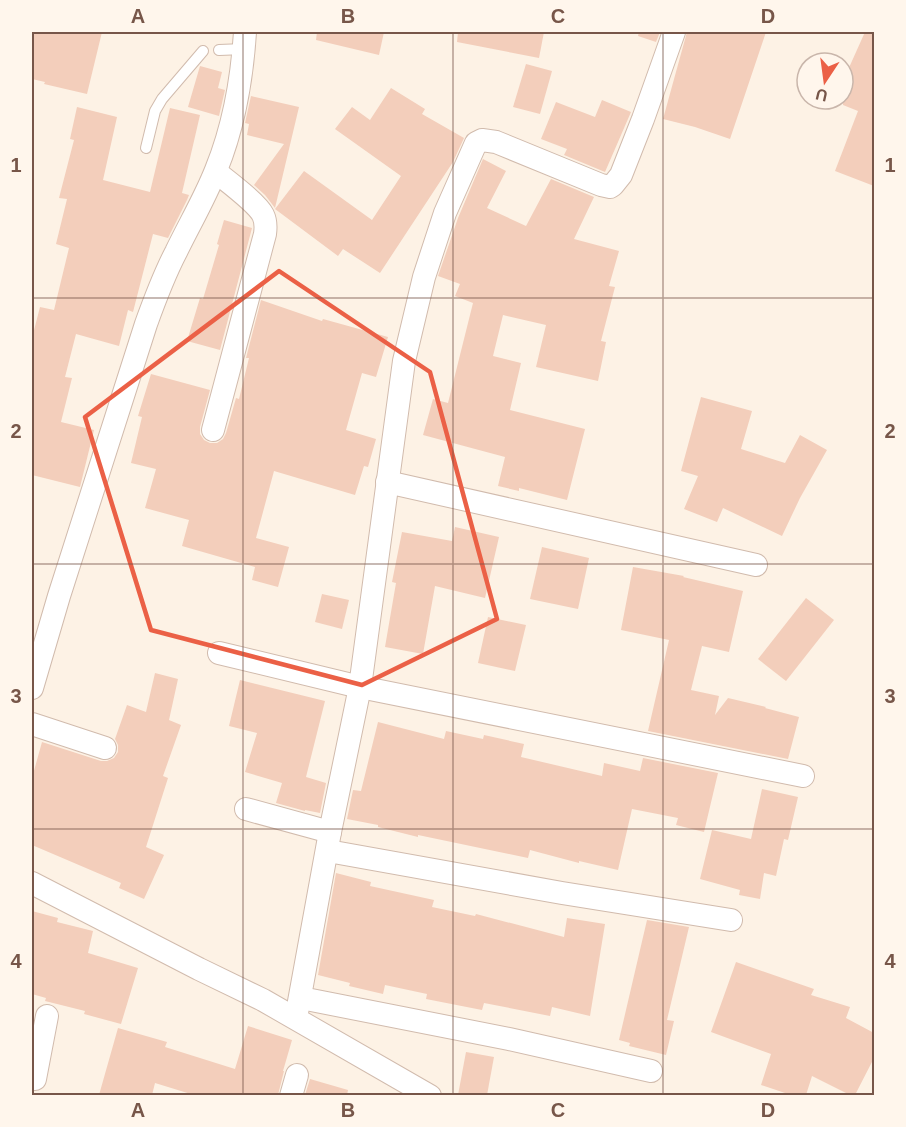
<svg xmlns="http://www.w3.org/2000/svg" width="906" height="1127" font-family="Helvetica,sans-serif">
	<style>
		.building { fill: #f3cebb }
		.lines { fill: none; stroke-linecap: round; stroke-linejoin: round }
		.lane-casing { stroke: #d1bbad; stroke-width: 12 }
		.street-casing { stroke: #d1bbad; stroke-width: 24 }
		.lane { stroke: #fff; stroke-width: 10 }
		.street { stroke: #fff; stroke-width: 22 }
		.marked { fill: none; stroke: #eb6046; stroke-width: 4.5; stroke-linejoin: round }
		.grid { fill: none; stroke: #775649; stroke-width: 1.5; stroke-opacity: 0.55 }
		.neatline { fill: none; stroke: #775649; stroke-width: 2 }
		.grid-label { font-size: 20px; text-anchor: middle; font-weight: bold; fill: #775649 }
	</style>
	<rect width="100%" height="100%" fill="#fdf2e5"/>
	<g class="building">
		<polygon points="32,32 102,32 87,94 44,84 45,82 32,79"/>
		<polygon points="317,32 384,32 379,55 316,40"/>
		<polygon points="458,32 544,32 539,58 457,42"/>
		<polygon points="639,32 660,32 656,42 638,36"/>
		<polygon points="687,32 766,32 730,139 695,127 663,119"/>
		<polygon points="865,32 874,32 874,186 835,171 858,111 843,105 843,81"/>
		<polygon points="526,64 552,71 540,114 513,107"/>
		<polygon points="200,66 222,72 218,88 225,90 219,116 188,107"/>
		<polygon points="391,88 425,109 422,114 464,138 453,162 380,273 343,249 338,256 275,209 304,171 372,220 401,176 335,129 352,107 370,120"/>
		<polygon points="251,96 299,107 275,208 265,195 254,185 284,144 247,135 249,124 245,123"/>
		<polygon points="602,100 631,112 605,172 564,155 567,149 541,139 556,102 595,117"/>
		<polygon points="77,107 117,117 103,180 150,192 170,108 200,115 182,193 189,195 187,200 168,238 153,234 133,312 128,310 119,346 76,334 65,377 72,378 61,422 94,430 80,487 32,475 32,338 40,307 54,310 69,248 56,244 67,199 59,198 74,140 70,139"/>
		<polygon points="483,159 506,171 487,208 526,226 551,179 594,197 574,239 619,251 609,286 615,287 601,341 606,342 598,381 536,367 546,325 503,315 493,356 521,363 510,410 585,429 567,500 519,488 519,491 498,486 505,457 423,435 433,399 448,403 473,303 455,296 460,284 438,276 458,218"/>
		<polygon points="224,220 252,228 220,350 187,341 200,298 203,299 219,245 217,244"/>
		<polygon points="261,300 322,321 323,319 388,337 376,377 362,373 346,430 376,439 368,467 364,466 355,495 274,471 256,538 289,547 278,587 252,580 255,567 182,546 189,520 145,508 156,469 131,463 142,417 138,416 151,374 210,390 200,427 200,434 204,440 210,443 217,443 223,439 226,433 236,398 239,399 249,358 246,358"/>
		<polygon points="701,397 752,411 741,449 785,463 800,435 827,450 800,498 782,536 723,508 717,522 684,509 698,476 681,471"/>
		<polygon points="455,527 499,537 485,598 435,586 423,654 385,647 396,583 392,582 402,532 452,541"/>
		<polygon points="542,547 589,558 578,609 530,599"/>
		<polygon points="633,567 684,576 683,577 743,591 729,652 702,646 691,690 719,696 715,715 728,698 766,707 765,708 799,717 788,759 648,731 669,640 621,630"/>
		<polygon points="322,594 349,600 342,629 315,622"/>
		<polygon points="806,598 834,620 786,681 758,659"/>
		<polygon points="488,617 526,625 515,671 478,663"/>
		<polygon points="155,673 178,679 169,720 181,725 163,776 168,778 146,847 164,855 144,899 119,888 121,883 32,845 32,778 42,742 101,761 107,761 114,758 118,752 118,745 115,739 127,705 146,712"/>
		<polygon points="240,680 325,701 306,777 326,783 320,813 305,810 305,811 276,803 282,783 245,772 257,733 229,726"/>
		<polygon points="378,722 444,739 446,731 483,739 484,735 524,744 521,757 602,776 604,763 640,771 643,758 718,773 704,832 676,825 678,818 632,809 618,870 579,861 579,863 530,850 528,858 418,835 418,837 378,827 378,825 347,819 353,790 361,791"/>
		<polygon points="762,789 798,797 788,840 784,839 776,876 764,873 760,899 739,895 740,890 700,879 712,830 751,839"/>
		<polygon points="336,873 371,882 370,886 434,900 432,907 475,916 476,914 564,937 567,918 605,924 590,1016 552,1007 550,1016 484,1003 482,1010 426,999 427,994 385,985 383,994 349,986 350,983 318,975"/>
		<polygon points="32,911 58,918 57,922 93,931 88,953 138,968 121,1024 84,1014 85,1011 45,1001 46,998 32,994"/>
		<polygon points="647,920 689,927 667,1020 674,1021 666,1055 629,1046 630,1043 619,1040"/>
		<polygon points="736,962 814,989 811,995 850,1007 846,1018 874,1033 874,1058 855,1095 850,1095 812,1076 806,1095 791,1095 761,1085 771,1054 711,1032"/>
		<polygon points="248,1026 292,1040 283,1071 284,1071 278,1095 194,1095 155,1083 152,1095 99,1095 118,1028 167,1042 165,1047 235,1069"/>
		<polygon points="466,1052 494,1057 487,1095 458,1095"/>
		<polygon points="310,1079 348,1090 347,1095 305,1095"/>
	</g>
	<g class="lines">
		<g class="lane-casing">
			<g id="lane">
				<polyline points="219,50 244,49"/>
				<polyline points="146,148 155,111 162,99 203,51"/>
			</g>
		</g>
		<g class="street-casing">
			<g id="street">
				<path d="M213 430 265 234C266 227 266 221 263 215 257 203 227 181 216 172"/>
				<polyline points="387,482 756,565"/>
				<polyline points="219,653 360,687 803,776"/>
				<path d="M32 688 59 596 146 324C155 299 164 275 176 252 189 225 205 198 216 170 234 126 242 79 245 32"/>
				<polyline points="32,724 105,748"/>
				<polyline points="246,809 330,832"/>
				<polyline points="328,851 562,893 731,920"/>
				<polyline points="32,883 199,969 263,1000 430,1096"/>
				<polyline points="301,998 509,1039 651,1071"/>
				<polyline points="296,1018 330,832 360,687 404,361 424,277 445,213 476,143 482,140 496,142 601,185 610,187 613,185 621,175 643,119 674,32"/>
				<polyline points="35,1079 47,1016"/>
				<polyline points="291,1096 297,1075"/>
			</g>
		</g>
		<use href="#lane" class="lane"/>
		<use href="#street" class="street"/>
	</g>
	<path class="marked" d="M279 271 430 372 497 619 362 685 151 630 85 417Z"/>
	<path class="grid" d="M243 32V1096M453 32V1096M663 32V1096M32 298H874M32 564H874M32 829H874"/>
	<rect width="906" height="1127" fill="none" stroke="#fff6ec" stroke-width="66"/>
	<g transform="translate(825 81) rotate(193)"><circle r="28" fill="#fff6ec" stroke="#c9b6ab" stroke-width="1.5"/>
	<path d="M0-4.5L10 22L0 15L-10 22Z" fill="#eb6046"/>
	<text y="-9" font-size="16" font-weight="bold" text-anchor="middle" fill="#775649">U</text>
	</g>
	<rect x="33" y="33" width="840" height="1061" class="neatline"/>
	<g class="grid-label">
		<text x="138" y="23">A</text>
		<text x="348" y="23">B</text>
		<text x="558" y="23">C</text>
		<text x="768" y="23">D</text>
		<text x="16" y="172">1</text>
		<text x="890" y="172">1</text>
		<text x="16" y="438">2</text>
		<text x="890" y="438">2</text>
		<text x="16" y="703">3</text>
		<text x="890" y="703">3</text>
		<text x="16" y="968">4</text>
		<text x="890" y="968">4</text>
		<text x="138" y="1117">A</text>
		<text x="348" y="1117">B</text>
		<text x="558" y="1117">C</text>
		<text x="768" y="1117">D</text>
	</g>
</svg>
